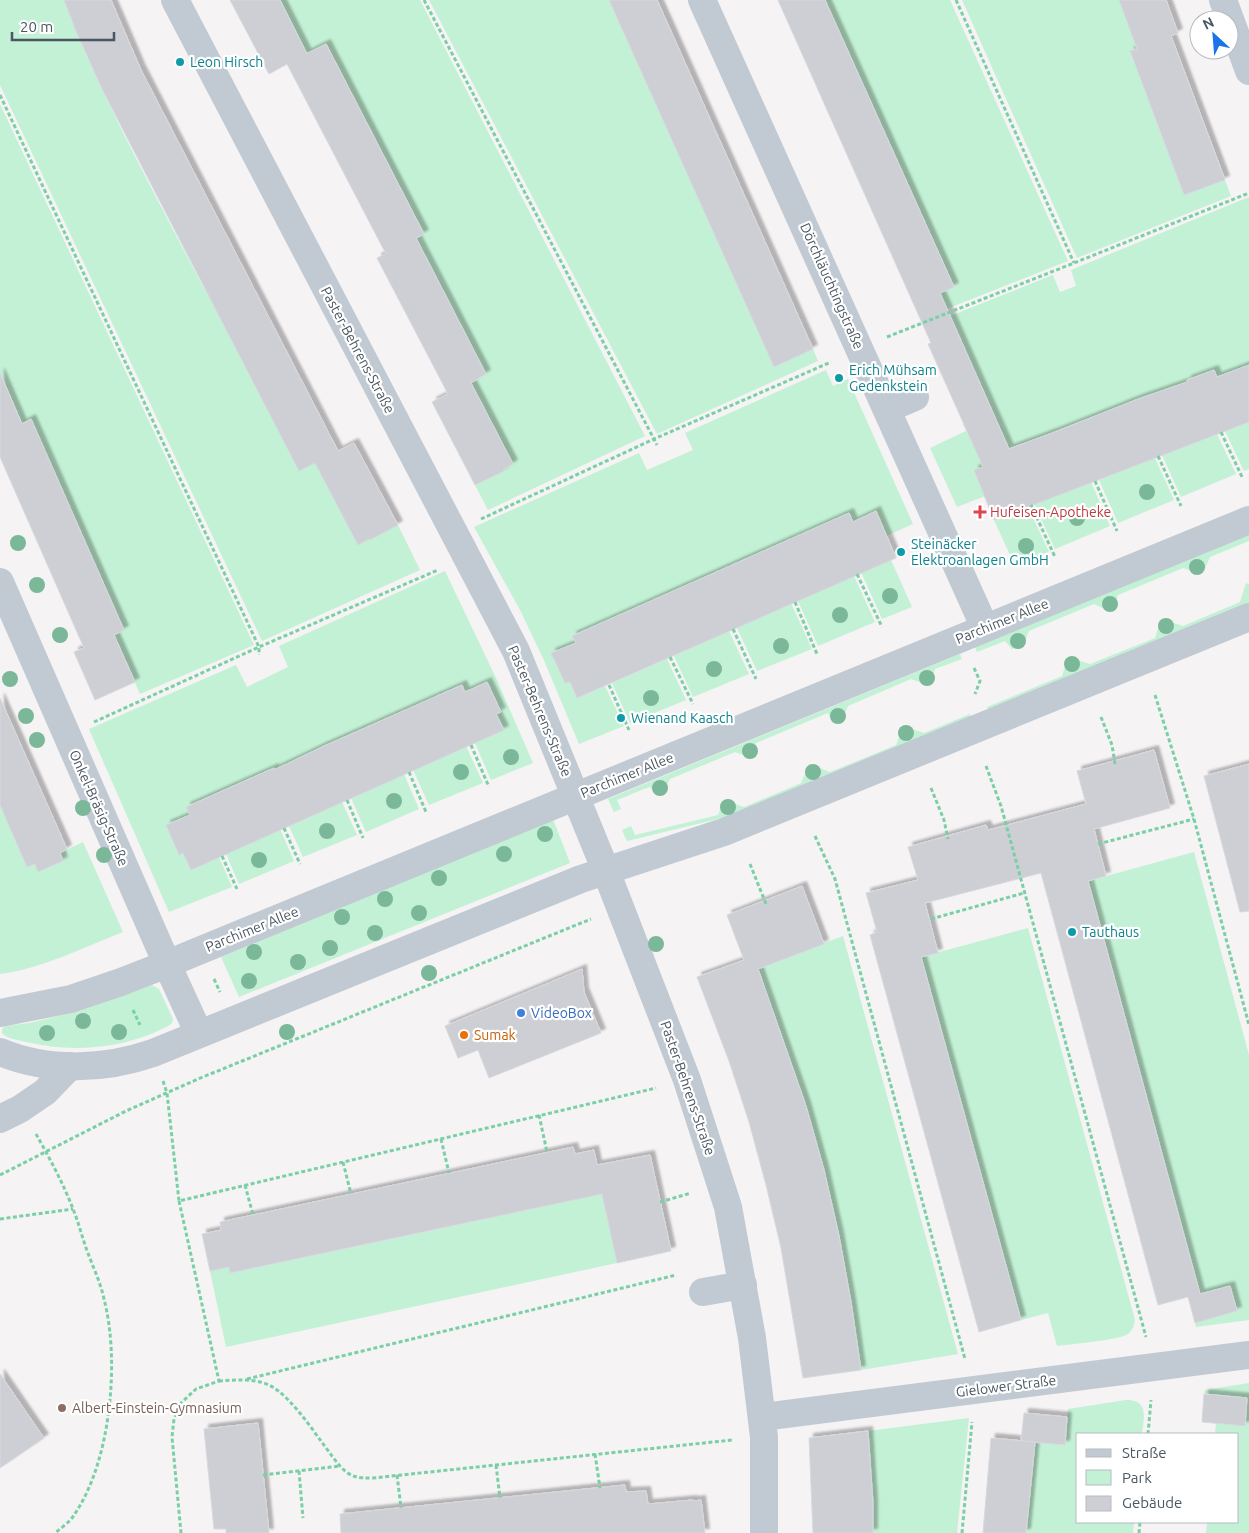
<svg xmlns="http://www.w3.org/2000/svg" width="1249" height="1533" font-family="Ubuntu,sans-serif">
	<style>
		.green { fill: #c3f1d5 }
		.building { fill: #cdcfd5; stroke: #d7d9de; filter: url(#shadow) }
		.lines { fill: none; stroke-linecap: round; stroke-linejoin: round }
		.path { stroke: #7ad0a6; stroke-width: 3; stroke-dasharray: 4 2.5; stroke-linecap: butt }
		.minor { stroke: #c1cad2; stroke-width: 28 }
		.tree { fill: #7bb799 }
		.culture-dot { fill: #0f9aa8; stroke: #fff; stroke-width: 2 }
		.health-dot { fill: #e0444e; stroke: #fff; stroke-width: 2 }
		.shop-dot { fill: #3f7fe0; stroke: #fff; stroke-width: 2 }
		.food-dot { fill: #e8710a; stroke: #fff; stroke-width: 2 }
		.education-dot { fill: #8d6e63; stroke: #fff; stroke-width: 2 }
		.labels { text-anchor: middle; stroke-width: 4.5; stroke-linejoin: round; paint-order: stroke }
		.culture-label { font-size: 14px; fill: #0d838f; stroke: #fff; text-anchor: start }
		.street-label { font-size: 14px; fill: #4a5661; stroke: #fff }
		.health-label { font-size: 14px; fill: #be3a42; stroke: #fff; text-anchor: start }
		.shop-label { font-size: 14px; fill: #366cbe; stroke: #fff; text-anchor: start }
		.food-label { font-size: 14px; fill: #c56008; stroke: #fff; text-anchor: start }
		.education-label { font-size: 14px; fill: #785e54; stroke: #fff; text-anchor: start }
	</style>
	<defs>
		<filter id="shadow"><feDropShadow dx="4.5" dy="-4.5" stdDeviation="1" flood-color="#0004"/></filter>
	</defs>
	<rect width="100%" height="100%" fill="#f5f3f3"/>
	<g class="green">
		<path d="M0 0H64C101 97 152 188 200 281L215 307 315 463 358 544 369 539 370 540 398 525 420 570 262 641 0 85Z"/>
		<polygon points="280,0 420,0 645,436 488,510 475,485 503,470 471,383 486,374 416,238 424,233 327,45 307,54"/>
		<polygon points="429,0 609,0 774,366 813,349 818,361 657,434"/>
		<polygon points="825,0 950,0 1068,261 921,319 915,305 954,286"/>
		<polygon points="962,0 1119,0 1137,49 1130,52 1184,195 1225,180 1231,196 1077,258"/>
		<polygon points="0,104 254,645 140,694 114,635 30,419 22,423 0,373"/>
		<path d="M1249 197V365L1217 377 1214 370 1187 380 1189 388C1168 392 1146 394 1126 404 1113 410 1101 419 1090 426L1086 419 1060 429 1063 436 1023 443 996 453 999 461 975 470 985 496 957 507 930 448 966 431 963 424 992 411 957 332 945 318 1053 275 1060 292 1076 286 1071 270Z"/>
		<polygon points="826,370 833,386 848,379 913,524 886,536 876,511 853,522 786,541 573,636 576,643 552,654 565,683 570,682 578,698 605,686 624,726 579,744 543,658 520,610 474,527 639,453 647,470 693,450 685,433"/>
		<polygon points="1249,422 1249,469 1244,471 1225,431"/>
		<polygon points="1217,434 1236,474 1181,497 1162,455"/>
		<polygon points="1155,458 1174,500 1118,523 1099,480"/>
		<polygon points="1091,482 1110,526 1055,549 1034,504"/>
		<polygon points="1028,507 1049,552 1015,566 994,520"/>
		<polygon points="1249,534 1249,541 1210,557 1204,571 1198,573 1183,568 1118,595 1113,608 1107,610 1094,604 1029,631 1024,644 1012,649 1005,641 977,652 975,647"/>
		<polygon points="891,560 912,607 882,619 861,572"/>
		<polygon points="445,571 496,678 533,763 491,780 475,743 504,730 496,714 501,712 487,682 465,692 461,685 435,696 438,704 399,713 373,724 340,748 337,740 311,752 313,759 277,775 273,768 186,807 190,815 166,825 179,854 183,853 219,857 232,887 169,912 89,729 236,665 247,687 288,667 279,646"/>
		<polygon points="854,576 875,622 818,646 798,601"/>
		<polygon points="1246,583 1249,584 1249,604 988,710 987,707 1062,676 1068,657 1090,664 1155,638 1161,619 1183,626 1240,602"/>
		<polygon points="791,603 812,649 757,671 737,628"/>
		<polygon points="729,631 749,674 693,697 674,656"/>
		<polygon points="960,654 962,659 935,669 930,683 925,684 911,679 848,706 842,719 832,723 828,713 756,743 753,755 749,757 735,752 670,779 664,791 660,794 649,787 617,800 621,809 614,812 608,799"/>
		<polygon points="667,659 686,700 630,723 612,683"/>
		<polygon points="970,714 971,717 746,810 718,819 627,841 622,830 631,826 635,835 718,815 724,800 744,807 801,783 809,764 830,772 896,745 903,726 924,733"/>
		<polygon points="466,746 483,783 429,805 413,770"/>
		<polygon points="404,774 419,809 366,832 351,798"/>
		<polygon points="342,802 357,835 303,857 289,826"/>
		<path d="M0 805 27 867 35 864 39 872 63 861 60 853 83 842 123 932C82 948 44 968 0 974Z"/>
		<polygon points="553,819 570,863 239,997 221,957"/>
		<polygon points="280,829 294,861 239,884 226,854"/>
		<polygon points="1194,852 1249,1055 1249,1320 1196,1327 1195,1323 1237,1311 1230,1286 1200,1294 1088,881"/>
		<path d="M1028 928 1135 1320C1134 1325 1133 1330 1128 1334 1120 1340 1070 1344 1057 1346L1048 1313 1021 1320 921 957Z"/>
		<path d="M843 936 958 1354 861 1370C854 1325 848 1280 839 1235 823 1157 799 1082 772 1008L764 1011 748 972Z"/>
		<path d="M152 985 159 989 173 1019 172 1023 168 1026C159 1030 150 1035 140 1038 103 1050 64 1051 26 1042 18 1040 7 1039 2 1033V1029L5 1026 29 1023 80 1011Z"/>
		<polygon points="601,1188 617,1263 226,1347 210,1271 229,1267 231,1273 486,1219 522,1204 524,1211 583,1198"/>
		<polygon points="1249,1383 1249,1533 1206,1533 1207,1522 1238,1522 1238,1434 1215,1434 1216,1423 1245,1426 1247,1398 1204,1394 1205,1390"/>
		<path d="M1126 1400C1149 1400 1144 1417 1142 1434H1078V1522H1134L1133 1533H1026L1035 1442 1065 1445 1068 1409Z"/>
		<polygon points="969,1418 957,1533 873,1533 873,1503 868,1431"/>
	</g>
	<g class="building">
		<polygon points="64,0 111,0 141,70 338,451 354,443 398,525 370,540 369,539 358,545 315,463 299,471 102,89 76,31"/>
		<polygon points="230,0 280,0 307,54 306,54 326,44 424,234 416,238 486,374 471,383 513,464 503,470 504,471 475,485 432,402 448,394 377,258 386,254 287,64 269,74"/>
		<polygon points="609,0 657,0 813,349 774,367"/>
		<polygon points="778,0 825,0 954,287 940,293 1009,449 1060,430 1138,399 1187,382 1187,380 1214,370 1217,377 1249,365 1249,422 994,520 974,470 983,467 928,344 931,343"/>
		<polygon points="1119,0 1166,0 1178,33 1171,36 1225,180 1184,195 1130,51 1137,49"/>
		<polygon points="0,373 22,424 31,419 124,630 114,635 135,682 95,700 74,652 84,648 0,457"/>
		<polygon points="876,511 896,558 577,698 570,682 565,683 551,653 576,643 572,636 849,513 853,522"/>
		<polygon points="487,682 501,712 496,714 504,730 191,870 183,853 179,855 166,825 190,815 186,807 274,768 274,770 324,746 462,685 465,692"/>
		<polygon points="0,698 67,849 60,853 63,861 38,872 35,864 27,867 0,805"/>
		<polygon points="1154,750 1170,808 1094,829 1106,876 1088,881 1200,1294 1230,1286 1237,1311 1195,1323 1188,1297 1158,1305 1041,873 925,903 938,953 921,957 1021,1320 979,1332 870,935 877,932 866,893 918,880 908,847 986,825 988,830 1086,804 1077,771"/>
		<polygon points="1249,764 1249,911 1240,912 1204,776"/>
		<polygon points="802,886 824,944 758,969 806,1106 824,1170 839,1236 851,1302 861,1370 803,1378 781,1248 766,1185 749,1122 729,1061 697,977 744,960 727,915"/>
		<polygon points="582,969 584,992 601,1033 489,1078 478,1050 458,1058 445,1026"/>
		<polygon points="573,1147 575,1154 594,1150 597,1165 650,1155 671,1251 617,1263 602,1194 230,1273 229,1267 210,1271 202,1234 221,1230 220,1222"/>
		<polygon points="0,1374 44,1438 0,1468"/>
		<polygon points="1204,1394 1247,1398 1245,1426 1202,1422"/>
		<polygon points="1024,1413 1067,1417 1065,1445 1021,1441"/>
		<polygon points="258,1423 269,1533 226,1533 226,1529 214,1529 204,1429"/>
		<polygon points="868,1431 873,1503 873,1533 813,1533 809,1438"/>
		<polygon points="991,1438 1035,1442 1026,1533 983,1533"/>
		<polygon points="625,1485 626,1492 646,1491 648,1504 693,1500 694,1501 701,1500 705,1533 341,1533 340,1514"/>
	</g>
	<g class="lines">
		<g class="path">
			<polyline points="424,0 657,445"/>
			<polyline points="956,0 1074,263"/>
			<polyline points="0,95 259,647 259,655"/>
			<polyline points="887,337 1074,263 1249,193"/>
			<polyline points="1221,432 1243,479"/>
			<polyline points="1158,456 1181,506"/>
			<polyline points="1095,481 1117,531"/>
			<polyline points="1031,505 1055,557"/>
			<polyline points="481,519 654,439 831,362"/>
			<polyline points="857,574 882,627"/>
			<polyline points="795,602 817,654"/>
			<polyline points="733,629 756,679"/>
			<polyline points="670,657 693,704"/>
			<polyline points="974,668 980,681 975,694"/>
			<polyline points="609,685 629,730"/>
			<polyline points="1155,695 1194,819 1249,1025"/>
			<polyline points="1101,717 1112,745 1115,764"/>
			<polyline points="94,722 259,647 438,570"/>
			<polyline points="471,745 489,787"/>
			<polyline points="986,766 1001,806 1146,1337"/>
			<polyline points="409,772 426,812"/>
			<polyline points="931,788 944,820 948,839"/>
			<polyline points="347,800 363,838"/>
			<polyline points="284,828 300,864"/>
			<polyline points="815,836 835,879 965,1359"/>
			<polyline points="1098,844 1194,819"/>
			<polyline points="222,856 237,889"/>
			<polyline points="750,864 766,904"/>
			<polyline points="931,919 1024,893"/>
			<polyline points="214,979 220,992"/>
			<polyline points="133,1010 140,1025"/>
			<polyline points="163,1081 167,1093 179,1201 656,1088"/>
			<polyline points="539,1115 547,1152"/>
			<path d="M36 1134C49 1157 64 1185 73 1209 78 1221 81 1233 85 1245 91 1263 100 1280 104 1299 120 1360 111 1462 74 1515 70 1522 61 1528 55 1533"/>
			<polyline points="441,1139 449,1173"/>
			<polyline points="343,1162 351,1194"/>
			<polyline points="0,1175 126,1111 198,1079 591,919"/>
			<polyline points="245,1185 253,1215"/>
			<polyline points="179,1201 219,1381 196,1389 181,1403 174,1419 172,1437 181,1533"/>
			<polyline points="660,1202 691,1193"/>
			<polyline points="0,1219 73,1209"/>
			<polyline points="247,1379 676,1275"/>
			<path d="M219 1381C235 1380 254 1378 269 1385 294 1397 321 1444 340 1466 351 1478 358 1478 373 1478L732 1440"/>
			<polyline points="1148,1434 1151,1400"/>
			<polyline points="595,1454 600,1488"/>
			<polyline points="496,1465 500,1498"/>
			<polyline points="299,1471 303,1518"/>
			<polyline points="263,1475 340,1466"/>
			<polyline points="397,1475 401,1508"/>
			<polyline points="962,1533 972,1422"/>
			<polyline points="1139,1533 1140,1522"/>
		</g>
		<g class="minor">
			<polyline points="175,0 516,651 606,871 687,1080 728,1207 752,1338 764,1437 764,1533"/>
			<polyline points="702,0 985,628"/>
			<polyline points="1223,0 1249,71"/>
			<polyline points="887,409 915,397"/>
			<polyline points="0,582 167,964 199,1034"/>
			<polyline points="0,1013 71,999 121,982 167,964 1249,520"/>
			<path d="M0 1052C48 1072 104 1070 153 1053L581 879 724 832 1249 617"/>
			<polyline points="0,1119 20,1109 45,1092 70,1066"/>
			<polyline points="703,1292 743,1285"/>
			<polyline points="762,1417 1249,1355"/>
		</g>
	</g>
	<g class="tree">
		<circle cx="1147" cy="492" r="8"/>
		<circle cx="1077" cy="518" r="8"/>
		<circle cx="18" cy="543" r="8"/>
		<circle cx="1026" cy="546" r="8"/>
		<circle cx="1197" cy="567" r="8"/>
		<circle cx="37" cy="585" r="8"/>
		<circle cx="890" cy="596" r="8"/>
		<circle cx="1110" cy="604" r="8"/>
		<circle cx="840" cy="615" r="8"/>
		<circle cx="1166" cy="626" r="8"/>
		<circle cx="60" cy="635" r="8"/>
		<circle cx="1018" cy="641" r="8"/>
		<circle cx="781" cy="646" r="8"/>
		<circle cx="1072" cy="664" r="8"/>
		<circle cx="714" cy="669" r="8"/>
		<circle cx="927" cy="678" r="8"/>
		<circle cx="10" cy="679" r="8"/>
		<circle cx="651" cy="698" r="8"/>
		<circle cx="26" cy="716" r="8"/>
		<circle cx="838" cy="716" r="8"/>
		<circle cx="906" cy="733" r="8"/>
		<circle cx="37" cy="740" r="8"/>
		<circle cx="750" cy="751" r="8"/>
		<circle cx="511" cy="757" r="8"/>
		<circle cx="461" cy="772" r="8"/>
		<circle cx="813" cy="772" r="8"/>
		<circle cx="660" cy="788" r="8"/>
		<circle cx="394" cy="801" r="8"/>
		<circle cx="728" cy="807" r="8"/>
		<circle cx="83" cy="808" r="8"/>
		<circle cx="327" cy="831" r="8"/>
		<circle cx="545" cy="834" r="8"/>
		<circle cx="504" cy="854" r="8"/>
		<circle cx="104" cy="855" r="8"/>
		<circle cx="259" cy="860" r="8"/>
		<circle cx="439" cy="878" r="8"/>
		<circle cx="385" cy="899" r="8"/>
		<circle cx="419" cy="913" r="8"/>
		<circle cx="342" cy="917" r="8"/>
		<circle cx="375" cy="933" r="8"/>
		<circle cx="656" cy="944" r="8"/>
		<circle cx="330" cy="948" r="8"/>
		<circle cx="254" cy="952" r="8"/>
		<circle cx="298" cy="962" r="8"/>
		<circle cx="429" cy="973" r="8"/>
		<circle cx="249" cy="981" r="8"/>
		<circle cx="83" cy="1021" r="8"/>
		<circle cx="119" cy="1032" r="8"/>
		<circle cx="287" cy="1032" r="8"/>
		<circle cx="47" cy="1033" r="8"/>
	</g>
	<g class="culture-dot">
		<circle cx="180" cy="62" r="5"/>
		<circle cx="839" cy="378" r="5"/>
		<circle cx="901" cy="552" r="5"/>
		<circle cx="621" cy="718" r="5"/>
		<circle cx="1072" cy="932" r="5"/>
	</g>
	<path class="health-dot" d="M977.5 504.5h5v5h5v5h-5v5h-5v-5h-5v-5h5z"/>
	<circle class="shop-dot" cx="521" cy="1013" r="5"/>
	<circle class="food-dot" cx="464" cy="1035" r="5"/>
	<circle class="education-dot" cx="62" cy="1408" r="5"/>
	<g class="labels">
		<g class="culture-label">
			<text x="190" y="67">Leon Hirsch</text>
			<text x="849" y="375">Erich Mühsam<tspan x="849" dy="16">Gedenkstein</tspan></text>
			<text x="911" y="549">Steinäcker<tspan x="911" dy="16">Elektroanlagen GmbH</tspan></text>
			<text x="631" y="723">Wienand Kaasch</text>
			<text x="1082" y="937">Tauthaus</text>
		</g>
		<g class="street-label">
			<text transform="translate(832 286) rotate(66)" y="5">Dörchläuchtingstraße</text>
			<text transform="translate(358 350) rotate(62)" y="5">Paster-Behrens-Straße</text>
			<text transform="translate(1002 621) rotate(-22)" y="5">Parchimer Allee</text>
			<text transform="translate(540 711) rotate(67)" y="5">Paster-Behrens-Straße</text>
			<text transform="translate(627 775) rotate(-22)" y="5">Parchimer Allee</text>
			<text transform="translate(99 808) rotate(66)" y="5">Onkel-Bräsig-Straße</text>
			<text transform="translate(252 929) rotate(-22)" y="5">Parchimer Allee</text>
			<text transform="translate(688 1088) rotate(71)" y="5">Paster-Behrens-Straße</text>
			<text transform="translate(1006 1386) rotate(-7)" y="5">Gielower Straße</text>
		</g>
		<g class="health-label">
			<text x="990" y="517">Hufeisen-Apotheke</text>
		</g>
		<g class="shop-label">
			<text x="531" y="1018">VideoBox</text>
		</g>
		<g class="food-label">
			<text x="474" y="1040">Sumak</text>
		</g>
		<g class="education-label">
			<text x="72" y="1413">Albert-Einstein-Gymnasium</text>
		</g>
	</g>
	<rect x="1076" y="1433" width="162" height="90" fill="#ffffff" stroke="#b7bbc0"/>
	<rect x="1086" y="1449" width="25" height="8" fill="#c1cad2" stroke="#b7bbc0"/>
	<text x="1122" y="1458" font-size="15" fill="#4a5661">Straße</text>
	<rect x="1086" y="1470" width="25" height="15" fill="#c3f1d5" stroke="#b7bbc0"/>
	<text x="1122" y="1483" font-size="15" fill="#4a5661">Park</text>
	<rect x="1086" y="1496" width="25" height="15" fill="#cdcfd5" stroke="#b7bbc0"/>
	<text x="1122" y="1508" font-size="15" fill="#4a5661">Gebäude</text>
	<g transform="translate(1214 35) rotate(334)"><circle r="24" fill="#ffffff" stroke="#b7bbc0"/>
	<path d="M0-4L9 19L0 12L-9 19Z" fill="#1a73e8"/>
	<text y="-8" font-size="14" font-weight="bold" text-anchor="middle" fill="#4a5661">N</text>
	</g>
	<path d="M12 32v8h102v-8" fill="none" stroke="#4a5661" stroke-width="2.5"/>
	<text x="20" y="32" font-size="15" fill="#4a5661" stroke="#ffffff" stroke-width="4" paint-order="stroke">20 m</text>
</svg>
